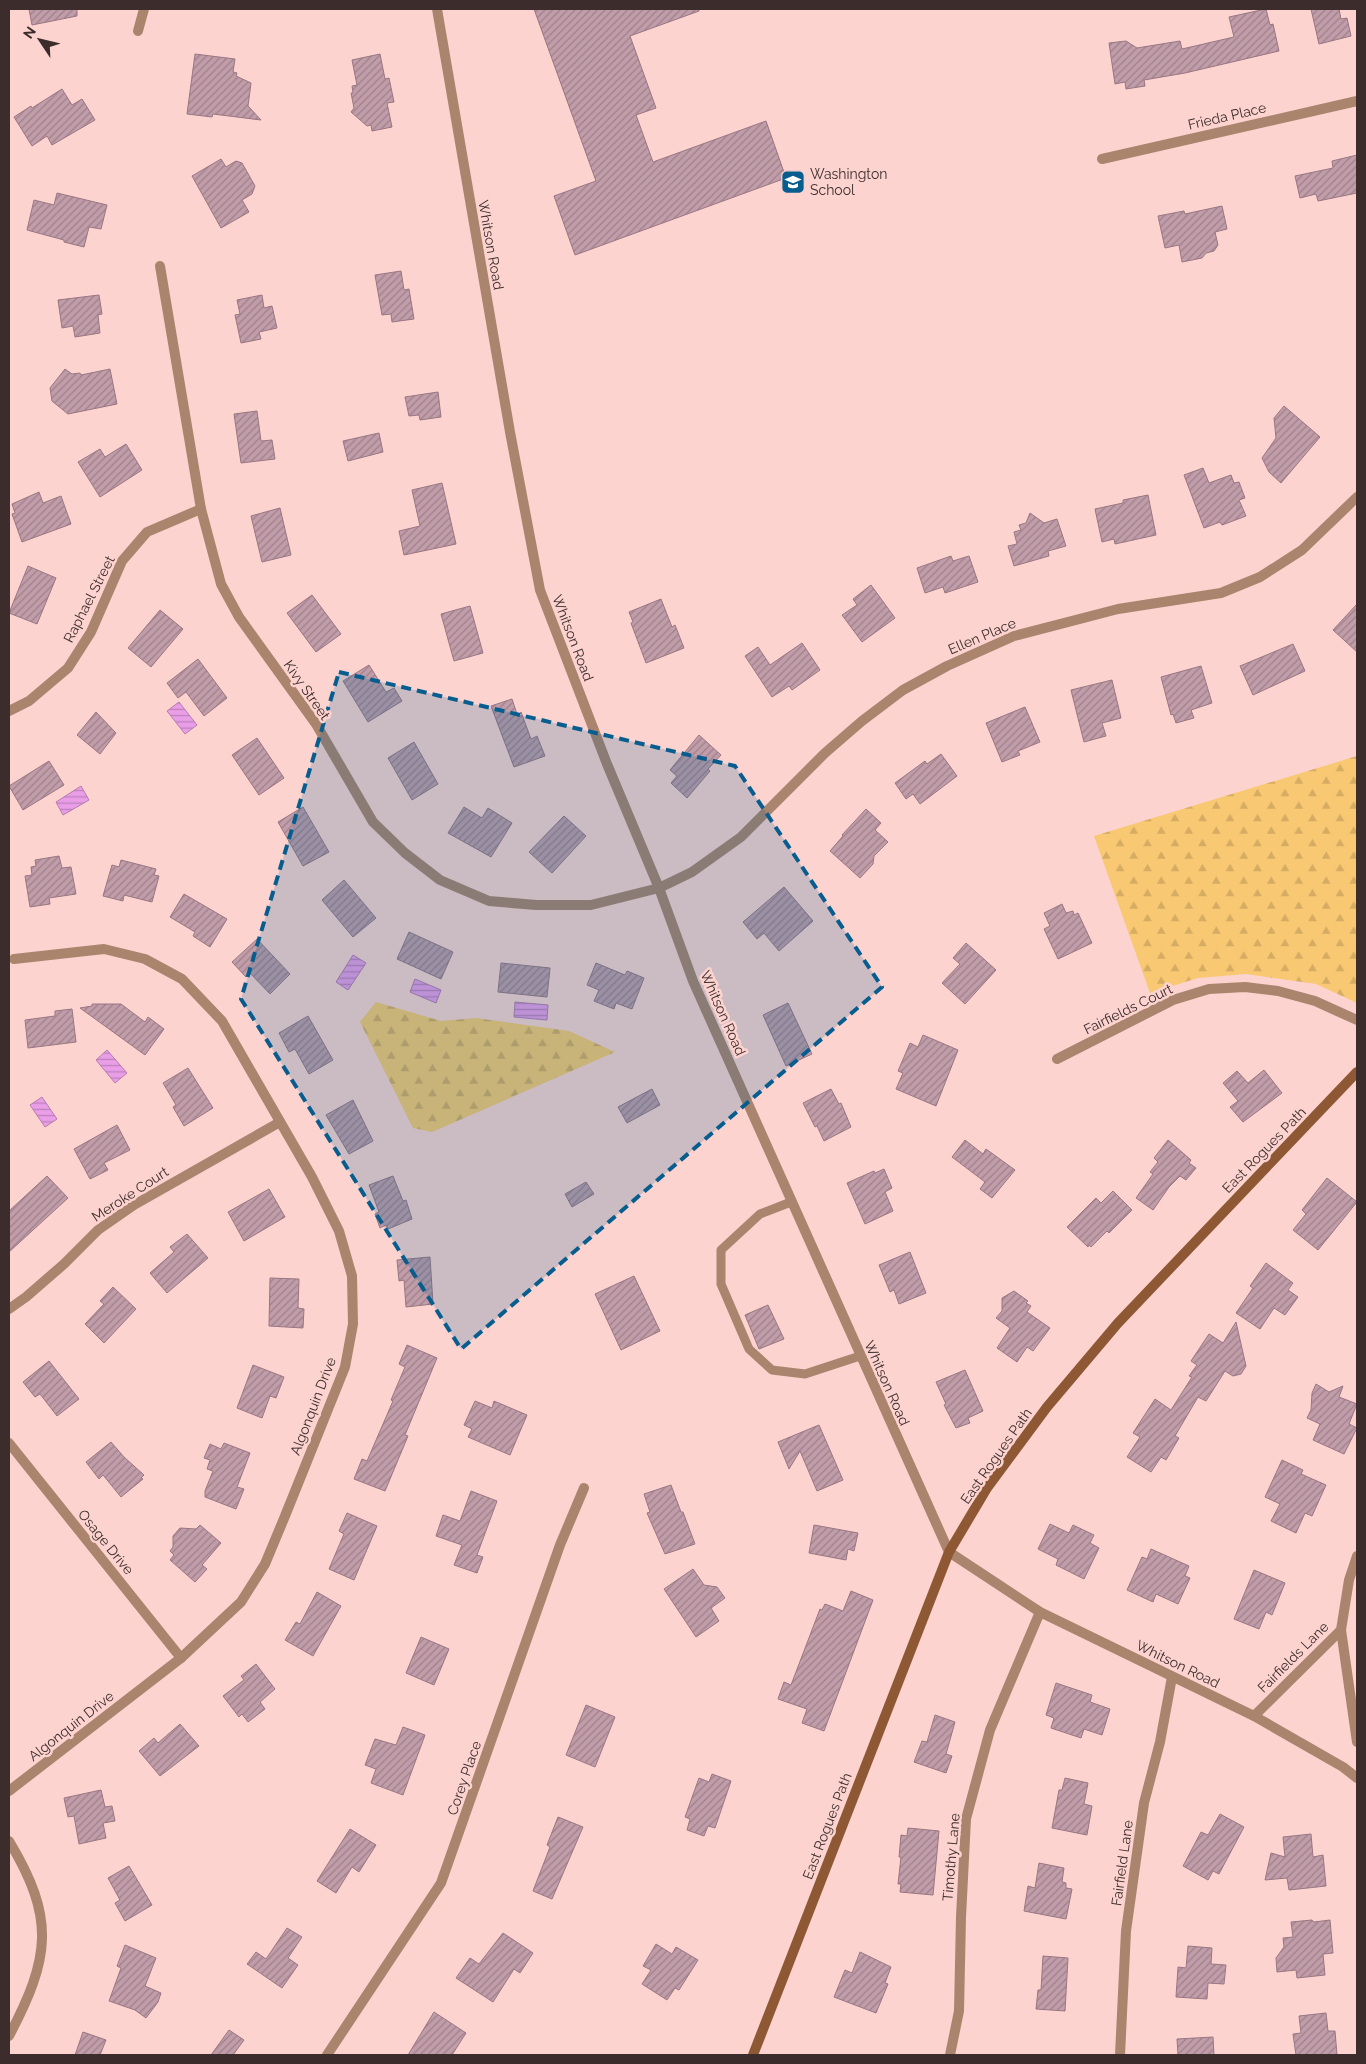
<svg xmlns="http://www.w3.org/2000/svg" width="1366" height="2064" font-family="Raleway,sans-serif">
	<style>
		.forest { fill: url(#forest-firs) }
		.water { fill: url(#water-rules); stroke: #b57caf }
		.building { fill: url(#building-hatch); stroke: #997682 }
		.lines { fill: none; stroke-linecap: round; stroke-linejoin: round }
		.lane { stroke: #ab846d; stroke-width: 9 }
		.street { stroke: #ab846d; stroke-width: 10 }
		.secondary { stroke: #8f5835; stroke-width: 10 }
		.marked { fill: #085d8f; fill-opacity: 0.2; stroke: #085d8f; stroke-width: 4; stroke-dasharray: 10 6; stroke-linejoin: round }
		.labels { text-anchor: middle; stroke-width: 5; stroke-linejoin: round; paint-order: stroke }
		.street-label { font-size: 14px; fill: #3c2d2c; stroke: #fcd3cf }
		.poi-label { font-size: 14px; fill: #3c2d2c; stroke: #fcd3cf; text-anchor: start }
	</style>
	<defs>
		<pattern id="forest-firs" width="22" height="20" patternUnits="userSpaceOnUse" patternTransform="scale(1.25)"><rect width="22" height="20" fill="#f8c872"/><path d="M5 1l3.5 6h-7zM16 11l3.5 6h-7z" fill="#d6ac63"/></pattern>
		<pattern id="water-rules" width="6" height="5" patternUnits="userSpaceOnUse" patternTransform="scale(1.25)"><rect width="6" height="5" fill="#e99ee7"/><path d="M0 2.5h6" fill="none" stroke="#be81bb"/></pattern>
		<pattern id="building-hatch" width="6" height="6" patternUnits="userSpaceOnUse" patternTransform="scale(1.25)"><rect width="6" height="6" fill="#c19da9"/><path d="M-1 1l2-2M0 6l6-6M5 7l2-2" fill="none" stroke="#9e808a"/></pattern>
	</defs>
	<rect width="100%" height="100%" fill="#fcd3cf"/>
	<g class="forest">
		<polygon points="1357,756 1357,1003 1316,984 1246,974 1198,978 1150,993 1094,836"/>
		<polygon points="376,1002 441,1021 476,1018 569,1031 615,1052 432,1132 413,1128 360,1022"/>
	</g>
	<g class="water">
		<polygon points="179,702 197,725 185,734 167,711"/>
		<polygon points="81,786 89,800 63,815 56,802"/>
		<polygon points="353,955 366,963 348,990 336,982"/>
		<polygon points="415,979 441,990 436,1003 410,992"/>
		<polygon points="515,1002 548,1005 547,1020 514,1017"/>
		<polygon points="107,1050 127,1073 115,1083 96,1060"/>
		<polygon points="42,1097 57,1119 45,1127 30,1105"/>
	</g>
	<g class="building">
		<polygon points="29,9 77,9 77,16 32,25"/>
		<polygon points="534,9 699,9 699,11 630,36 656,108 636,115 653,162 766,121 786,178 575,255 554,196 596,181"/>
		<polygon points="1266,9 1270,25 1273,24 1279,51 1185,73 1144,80 1145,86 1126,89 1125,82 1115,84 1109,43 1126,41 1137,48 1180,41 1182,49 1234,37 1229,17"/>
		<polygon points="1311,9 1339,9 1341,19 1347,18 1351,36 1319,44"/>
		<polygon points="195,54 235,59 233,72 237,73 236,76 251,83 248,106 261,120 213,114 212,117 187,114"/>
		<polygon points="380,54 385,79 389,78 394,102 387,103 392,127 372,131 371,125 367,126 351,112 354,108 351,93 353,93 352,86 357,85 352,60"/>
		<polygon points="62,89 72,105 82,99 95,120 52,145 47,136 32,146 14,117 31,106 32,108"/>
		<polygon points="1357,155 1357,193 1318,201 1316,194 1300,198 1295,176 1333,168 1332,161"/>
		<polygon points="221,159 226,167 236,161 242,163 255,186 252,194 242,200 249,212 221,228 192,176"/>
		<polygon points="57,193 107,205 101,229 89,227 84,247 64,242 64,240 27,230 34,200 54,205"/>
		<polygon points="1222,206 1227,229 1215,232 1218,245 1214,251 1206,253 1202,258 1182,262 1179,245 1165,248 1158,216 1184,211 1185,214"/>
		<polygon points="401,271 404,290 409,289 414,319 392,322 391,314 382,315 375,275"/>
		<polygon points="99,295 102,314 98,315 100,333 75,337 73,326 62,328 58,300"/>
		<polygon points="262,295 264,308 272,306 277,328 259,332 261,339 241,343 235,315 240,314 237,300"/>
		<polygon points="65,369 72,374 80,373 81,375 110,369 117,404 68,414 52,401 50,388"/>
		<polygon points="438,392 441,417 420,420 419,415 409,416 405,397"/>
		<polygon points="1284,406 1320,437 1281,483 1269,472 1262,458 1276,438 1274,418"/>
		<polygon points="257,411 261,441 272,440 275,459 241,463 234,414"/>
		<polygon points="379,433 383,452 348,461 343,441"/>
		<polygon points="126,444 142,470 100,497 78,462 100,449 105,457"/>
		<polygon points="1203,468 1209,483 1231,475 1234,483 1239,482 1245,498 1239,500 1246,516 1222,525 1220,522 1204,528 1184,475"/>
		<polygon points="442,483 456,544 404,555 399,531 420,526 412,490"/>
		<polygon points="39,492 43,503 61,496 71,524 22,542 12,514 15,513 12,504"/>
		<polygon points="1148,495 1156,535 1115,544 1114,539 1102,542 1095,509 1123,503 1123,500"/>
		<polygon points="280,508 291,555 262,562 251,516"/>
		<polygon points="1030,513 1044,523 1057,519 1066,546 1048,551 1049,556 1014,566 1008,546 1017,544 1014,532 1021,530 1019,525 1026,523"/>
		<polygon points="951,556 953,561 969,556 978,582 945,593 943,587 925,593 917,568"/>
		<polygon points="28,566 56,578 37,624 9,613"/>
		<polygon points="871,585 895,618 862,642 842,615 857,605 853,599"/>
		<polygon points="312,595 341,634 316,652 287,613"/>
		<polygon points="661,599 672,627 675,625 684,648 646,663 631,623 633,622 629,612"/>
		<polygon points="1357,604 1357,652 1333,630"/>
		<polygon points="470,606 483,653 454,661 441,614"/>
		<polygon points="160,610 183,629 151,667 128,648"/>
		<polygon points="802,643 820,670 792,690 789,686 772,697 745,656 758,647 770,665"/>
		<polygon points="1293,644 1305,671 1253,695 1240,666"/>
		<polygon points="198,659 227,698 204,716 186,692 178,698 167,683"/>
		<polygon points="369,665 386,692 394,688 402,701 368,722 343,681"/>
		<polygon points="1201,666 1212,703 1191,710 1194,718 1176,723 1173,714 1171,715 1161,677"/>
		<polygon points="1112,680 1121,718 1102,723 1106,736 1084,742 1071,690"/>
		<polygon points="512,699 518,717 521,712 531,739 537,736 545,756 514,767 491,706"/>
		<polygon points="1025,707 1040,742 1018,751 1020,755 1002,762 986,723"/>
		<polygon points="96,712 116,733 100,754 77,735"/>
		<polygon points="699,735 721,755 708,769 710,771 687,798 671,783 677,776 670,770"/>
		<polygon points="257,738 284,778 259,795 232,755"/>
		<polygon points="414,742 438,784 412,800 388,758"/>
		<polygon points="941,754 957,776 920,804 913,794 906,799 895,783 925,761 927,764"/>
		<polygon points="49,761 64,785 23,810 9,786"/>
		<polygon points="303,807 329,852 303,866 278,822"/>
		<polygon points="464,807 482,818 488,808 512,823 491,857 448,833"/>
		<polygon points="866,809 881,823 875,830 888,842 874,856 873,864 860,878 830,851 843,836 842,835"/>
		<polygon points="564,816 586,836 552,873 529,852"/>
		<polygon points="59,856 62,868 71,867 76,894 49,898 50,904 30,907 25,876 32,875 31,867 36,866 35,860"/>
		<polygon points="121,860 156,869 154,875 159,876 152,902 124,895 123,901 103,896 112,865 119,867"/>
		<polygon points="344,880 376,918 353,937 322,900"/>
		<polygon points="784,887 813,921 779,951 764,933 757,939 743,922"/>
		<polygon points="184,894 227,919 210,947 193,936 195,932 170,917"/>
		<polygon points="1062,904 1066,913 1073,911 1074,915 1078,913 1092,943 1058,959 1044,929 1050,926 1044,913"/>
		<polygon points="409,932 453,952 441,979 397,959"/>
		<polygon points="257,939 290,974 270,994 250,973 246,977 232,962"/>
		<polygon points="966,943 996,970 965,1004 942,983 960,964 953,958"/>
		<polygon points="501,963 550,968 547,997 498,992"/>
		<polygon points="596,963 625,975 627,971 644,978 632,1009 616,1003 614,1009 594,1001 599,990 587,985"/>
		<polygon points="788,1003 812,1054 786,1066 763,1015"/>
		<polygon points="92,1004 121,1004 145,1022 148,1017 164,1029 145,1055 80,1008 92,1006"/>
		<polygon points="72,1009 76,1042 28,1048 25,1020 55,1016 55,1011"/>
		<polygon points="308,1016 333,1060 309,1074 295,1049 289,1052 279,1033"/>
		<polygon points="923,1035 958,1050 936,1106 896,1089 903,1073 898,1071 910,1043 918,1047"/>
		<polygon points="188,1068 213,1108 184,1126 173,1107 176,1105 163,1083"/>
		<polygon points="1264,1070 1282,1093 1243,1122 1230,1107 1238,1101 1223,1083 1237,1071 1248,1083"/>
		<polygon points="652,1089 660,1105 627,1123 618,1107"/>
		<polygon points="831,1089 839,1104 841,1103 851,1127 824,1141 817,1126 815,1127 803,1103"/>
		<polygon points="353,1100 373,1141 349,1154 326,1115"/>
		<polygon points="117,1125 130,1150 104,1163 108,1170 90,1179 74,1149"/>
		<polygon points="965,1140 983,1154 986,1149 1015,1170 992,1198 980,1189 985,1182 952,1157"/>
		<polygon points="1168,1140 1191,1160 1189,1163 1196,1168 1186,1180 1180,1176 1169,1187 1153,1210 1136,1198 1153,1174 1150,1172 1158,1162 1154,1158"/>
		<polygon points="884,1169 892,1188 885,1192 893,1211 865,1224 847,1183 874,1171 875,1173"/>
		<polygon points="47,1176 68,1198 9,1252 9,1211"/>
		<polygon points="393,1176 403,1201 406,1200 412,1219 388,1229 386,1225 380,1228 375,1214 379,1212 369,1185"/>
		<polygon points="1327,1178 1357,1202 1318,1250 1293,1230 1306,1214 1302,1210"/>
		<polygon points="586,1182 594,1194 572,1207 565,1194"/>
		<polygon points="269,1189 285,1217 244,1241 228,1212"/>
		<polygon points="1113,1191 1132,1210 1109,1233 1107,1231 1091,1247 1089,1245 1088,1247 1067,1227 1096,1198 1101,1203"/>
		<polygon points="187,1234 208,1258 167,1293 150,1273 174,1252 170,1247"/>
		<polygon points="910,1252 926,1293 899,1304 894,1290 890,1292 879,1265"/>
		<polygon points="430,1257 433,1304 406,1307 404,1280 399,1281 397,1260"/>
		<polygon points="1266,1263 1293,1283 1288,1290 1298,1297 1285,1315 1274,1308 1260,1329 1236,1313 1253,1288 1250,1286"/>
		<polygon points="634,1276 660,1331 621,1350 595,1294"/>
		<polygon points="270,1278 299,1279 298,1308 304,1309 303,1328 269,1326"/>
		<polygon points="113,1287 136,1309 104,1343 85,1324 104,1304 100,1301"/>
		<polygon points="1014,1291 1028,1301 1026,1303 1031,1306 1027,1312 1050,1328 1033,1351 1027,1347 1017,1362 997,1348 1010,1328 996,1318 1002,1311 1002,1298"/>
		<polygon points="768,1305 784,1339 759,1349 745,1315"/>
		<polygon points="1236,1322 1246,1366 1241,1374 1233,1376 1225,1371 1206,1401 1198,1397 1175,1436 1179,1438 1166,1460 1161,1457 1151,1472 1127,1457 1140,1437 1133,1433 1155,1399 1171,1410 1192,1377 1189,1376 1197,1365 1191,1361 1209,1334 1223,1343"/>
		<polygon points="407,1345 437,1358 405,1435 408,1436 385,1491 354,1479 362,1459 367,1461 393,1401 391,1400 405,1367 399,1364"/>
		<polygon points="49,1361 79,1399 57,1416 40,1394 35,1397 23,1382"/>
		<polygon points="253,1365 284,1377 276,1398 270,1396 262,1418 237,1408"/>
		<polygon points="965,1370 983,1411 968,1418 970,1423 956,1428 944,1405 946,1404 936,1382"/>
		<polygon points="1316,1384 1329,1392 1343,1386 1339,1397 1357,1404 1349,1424 1357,1428 1344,1454 1313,1440 1320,1424 1307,1418 1311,1410 1312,1393"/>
		<polygon points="475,1401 492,1408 494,1401 527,1415 510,1455 468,1437 472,1429 464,1425"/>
		<polygon points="819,1425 843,1480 817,1491 800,1451 789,1469 778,1442"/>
		<polygon points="111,1442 124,1457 144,1475 141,1478 143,1479 121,1497 103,1475 99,1479 86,1462"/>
		<polygon points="224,1443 250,1453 237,1487 244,1489 236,1509 205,1497 205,1491 213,1471 207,1469 210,1460 204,1458 210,1444 221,1449"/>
		<polygon points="1282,1460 1303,1470 1301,1474 1326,1485 1312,1516 1305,1513 1296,1533 1271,1521 1280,1504 1265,1497"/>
		<polygon points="671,1485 681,1512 683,1512 695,1544 665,1554 647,1513 650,1512 644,1494"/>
		<polygon points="471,1491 497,1501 477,1555 483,1557 477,1573 454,1565 462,1545 436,1536 443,1515 460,1521"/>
		<polygon points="347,1513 377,1526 354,1580 329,1569 344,1534 339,1531"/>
		<polygon points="1050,1524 1069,1533 1073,1525 1094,1535 1090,1543 1099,1548 1084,1579 1056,1565 1058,1559 1038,1549"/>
		<polygon points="200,1525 221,1543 202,1565 207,1569 195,1582 170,1560 174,1555 170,1551 173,1547 173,1536 180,1528 196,1529"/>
		<polygon points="814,1525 858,1533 854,1551 848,1549 846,1560 809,1553"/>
		<polygon points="1151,1549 1189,1566 1185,1576 1190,1578 1178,1604 1156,1594 1153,1602 1127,1590 1142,1557 1147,1559"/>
		<polygon points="693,1569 704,1585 717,1587 725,1598 711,1608 719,1621 696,1637 664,1589"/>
		<polygon points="1254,1570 1285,1583 1272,1615 1266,1612 1259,1629 1234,1619"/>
		<polygon points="851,1591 873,1600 824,1731 802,1723 807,1709 778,1699 784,1682 791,1685 820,1609 822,1610 825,1604 843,1611"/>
		<polygon points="317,1592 341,1606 313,1656 285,1640 296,1622 300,1624"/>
		<polygon points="421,1637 449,1649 434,1685 406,1673"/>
		<polygon points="256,1664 275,1689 260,1702 265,1709 248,1722 242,1714 239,1717 223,1696 244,1680 241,1676"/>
		<polygon points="1056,1683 1092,1695 1090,1702 1110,1709 1102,1735 1084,1729 1081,1738 1051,1728 1054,1718 1046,1715"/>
		<polygon points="586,1705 615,1717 595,1767 566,1755"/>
		<polygon points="935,1715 955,1722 946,1754 952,1756 946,1773 914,1762 922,1741 927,1742"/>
		<polygon points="180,1724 199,1746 160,1776 139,1751 154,1738 158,1743"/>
		<polygon points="403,1727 425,1735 403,1795 371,1783 376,1769 365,1765 375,1739 396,1745"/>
		<polygon points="712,1774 731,1781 715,1828 708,1826 704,1836 687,1830 690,1819 685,1817 699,1778 709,1782"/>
		<polygon points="1065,1778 1088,1783 1084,1804 1092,1806 1087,1835 1052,1828 1059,1790 1062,1790"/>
		<polygon points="101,1790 105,1807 112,1806 115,1821 103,1823 106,1838 79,1844 74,1816 68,1817 64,1798"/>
		<polygon points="1220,1814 1244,1827 1219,1874 1213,1871 1208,1880 1183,1866 1201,1832 1208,1835"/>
		<polygon points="558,1817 583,1827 552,1899 533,1891 550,1847 547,1845"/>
		<polygon points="908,1828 939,1831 933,1895 900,1892 901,1884 898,1884 901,1857 899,1857 901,1835 907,1836"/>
		<polygon points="350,1829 376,1845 359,1872 352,1867 336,1893 317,1881"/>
		<polygon points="1311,1834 1313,1857 1323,1855 1326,1886 1289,1890 1287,1878 1265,1880 1271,1853 1285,1857 1283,1837"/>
		<polygon points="1039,1863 1064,1868 1062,1882 1066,1883 1066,1888 1072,1889 1066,1919 1024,1911 1028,1886 1035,1888"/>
		<polygon points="129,1866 152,1905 125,1921 115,1903 120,1900 108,1878"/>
		<polygon points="1312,1920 1314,1922 1330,1920 1333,1953 1323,1954 1325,1975 1297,1978 1296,1970 1277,1972 1276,1958 1284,1947 1283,1938 1293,1937 1291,1922"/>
		<polygon points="287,1928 302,1937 288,1958 298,1965 282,1988 247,1964 256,1952 266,1959"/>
		<polygon points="503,1933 533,1953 520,1973 514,1969 493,2002 456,1978 470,1958 479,1964"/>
		<polygon points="656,1944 672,1954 676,1947 698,1960 679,1990 675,1988 667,2000 642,1984 651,1970 643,1966"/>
		<polygon points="125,1945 156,1958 145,1986 161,1993 158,2002 146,2018 135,2010 109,2001 121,1968 117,1966"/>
		<polygon points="1188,1946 1212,1948 1211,1964 1226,1965 1224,1984 1208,1983 1207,1999 1176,1997 1178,1967 1186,1968"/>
		<polygon points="860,1952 891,1967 885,1983 888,1984 876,2013 834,1997 845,1970 852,1973"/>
		<polygon points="1043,1956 1068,1958 1065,2011 1036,2009 1038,1990 1041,1990"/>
		<polygon points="434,2012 466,2033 452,2055 408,2055"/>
		<polygon points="1326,2013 1328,2031 1335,2031 1337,2055 1296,2055 1293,2034 1301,2033 1299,2016"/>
		<polygon points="229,2030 244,2040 233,2055 211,2055"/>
		<polygon points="83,2032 106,2040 100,2055 75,2055"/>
		<polygon points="1213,2037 1214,2055 1178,2055 1177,2039"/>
	</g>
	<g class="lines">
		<polyline class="lane" points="791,1202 760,1214 721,1250 721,1284 749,1349 772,1370 805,1374 860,1356"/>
		<g class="street">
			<polyline points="437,9 510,432 540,590 607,764 659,888 693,981 949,1552 1040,1612 1254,1716 1343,1767 1357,1778"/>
			<polyline points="138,31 144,9"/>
			<polyline points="1102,159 1357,101"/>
			<polyline points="160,266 201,509 221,584 239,617 316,724 373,822 405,853 440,880 489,901 536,905 591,905 659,888 692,872 741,837 825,753 862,721 903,690 947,666 1014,636 1118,609 1221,593 1260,577 1302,550 1357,497"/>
			<polyline points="9,711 29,701 68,668 91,632 122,561 147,532 201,509"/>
			<polyline points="1057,1059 1173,1000 1209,989 1245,987 1278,991 1315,1001 1357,1020"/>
			<polyline points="9,1309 26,1297 64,1264 98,1230 134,1205 280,1122"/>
			<polyline points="9,1443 181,1658"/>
			<polyline points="1341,1630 1357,1742"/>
			<polyline points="1254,1716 1341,1630 1349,1580 1357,1556"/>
			<polyline points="9,1791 181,1658 241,1602 265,1564 285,1516 345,1367 353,1324 352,1276 339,1231 312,1177 222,1021 182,979 145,959 104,949 14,959"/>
			<path d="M9 1841C56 1919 50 1958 9 2036"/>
			<polyline points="327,2055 441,1883 560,1545 584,1488"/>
			<polyline points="950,2055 959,2011 961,1917 966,1819 990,1730 1040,1612"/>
			<polyline points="1120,2055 1126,1931 1144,1803 1160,1742 1172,1677"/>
		</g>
		<polyline class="secondary" points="753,2055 949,1552 987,1488 1047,1407 1118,1323 1357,1072"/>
	</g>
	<path class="marked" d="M339 672 735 766 882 987 461 1349 241 999Z"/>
	<defs>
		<g id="school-square" transform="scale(1.25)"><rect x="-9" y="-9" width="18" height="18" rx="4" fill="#085d8f" stroke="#fcd3cf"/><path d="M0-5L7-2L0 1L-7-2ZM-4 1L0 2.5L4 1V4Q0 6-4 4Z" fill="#fff"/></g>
	</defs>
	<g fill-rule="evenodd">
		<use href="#school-square" x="793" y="182"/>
	</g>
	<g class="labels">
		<g class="street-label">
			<text transform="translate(1227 116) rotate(-13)" y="5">Frieda Place</text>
			<text transform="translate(491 245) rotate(80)" y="5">Whitson Road</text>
			<text transform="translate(89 599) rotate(-63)" y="5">Raphael Street</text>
			<text transform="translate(982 636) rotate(-23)" y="5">Ellen Place</text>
			<text transform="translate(573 638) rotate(69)" y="5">Whitson Road</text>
			<text transform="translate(307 690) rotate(55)" y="5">Kivy Street</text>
			<text transform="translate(1128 1009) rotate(-26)" y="5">Fairfields Court</text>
			<text transform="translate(723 1013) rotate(66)" y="5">Whitson Road</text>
			<text transform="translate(1264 1150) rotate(-46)" y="5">East Rogues Path</text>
			<text transform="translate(130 1194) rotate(-33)" y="5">Meroke Court</text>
			<text transform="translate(887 1383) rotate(66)" y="5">Whitson Road</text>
			<text transform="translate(313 1406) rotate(-69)" y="5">Algonquin Drive</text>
			<text transform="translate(996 1456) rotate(-55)" y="5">East Rogues Path</text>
			<text transform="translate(106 1542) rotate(51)" y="5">Osage Drive</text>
			<text transform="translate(1293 1657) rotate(-45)" y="5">Fairfields Lane</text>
			<text transform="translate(1178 1664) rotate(26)" y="5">Whitson Road</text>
			<text transform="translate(71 1726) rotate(-38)" y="5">Algonquin Drive</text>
			<text transform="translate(464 1778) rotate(-71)" y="5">Corey Place</text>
			<text transform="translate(827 1826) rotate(-69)" y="5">East Rogues Path</text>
			<text transform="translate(951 1857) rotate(-85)" y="5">Timothy Lane</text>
			<text transform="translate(1122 1863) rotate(-82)" y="5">Fairfield Lane</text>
		</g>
		<g class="poi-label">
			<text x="810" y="179">Washington<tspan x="810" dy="16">School</tspan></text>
		</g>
	</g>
	<rect width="1366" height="2064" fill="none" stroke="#3c2d2c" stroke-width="20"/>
	<g transform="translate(40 40) rotate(305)" stroke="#fcd3cf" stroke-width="4" paint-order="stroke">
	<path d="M0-4L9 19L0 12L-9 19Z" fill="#3c2d2c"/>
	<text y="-8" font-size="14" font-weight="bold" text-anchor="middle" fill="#3c2d2c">N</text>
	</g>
</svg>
